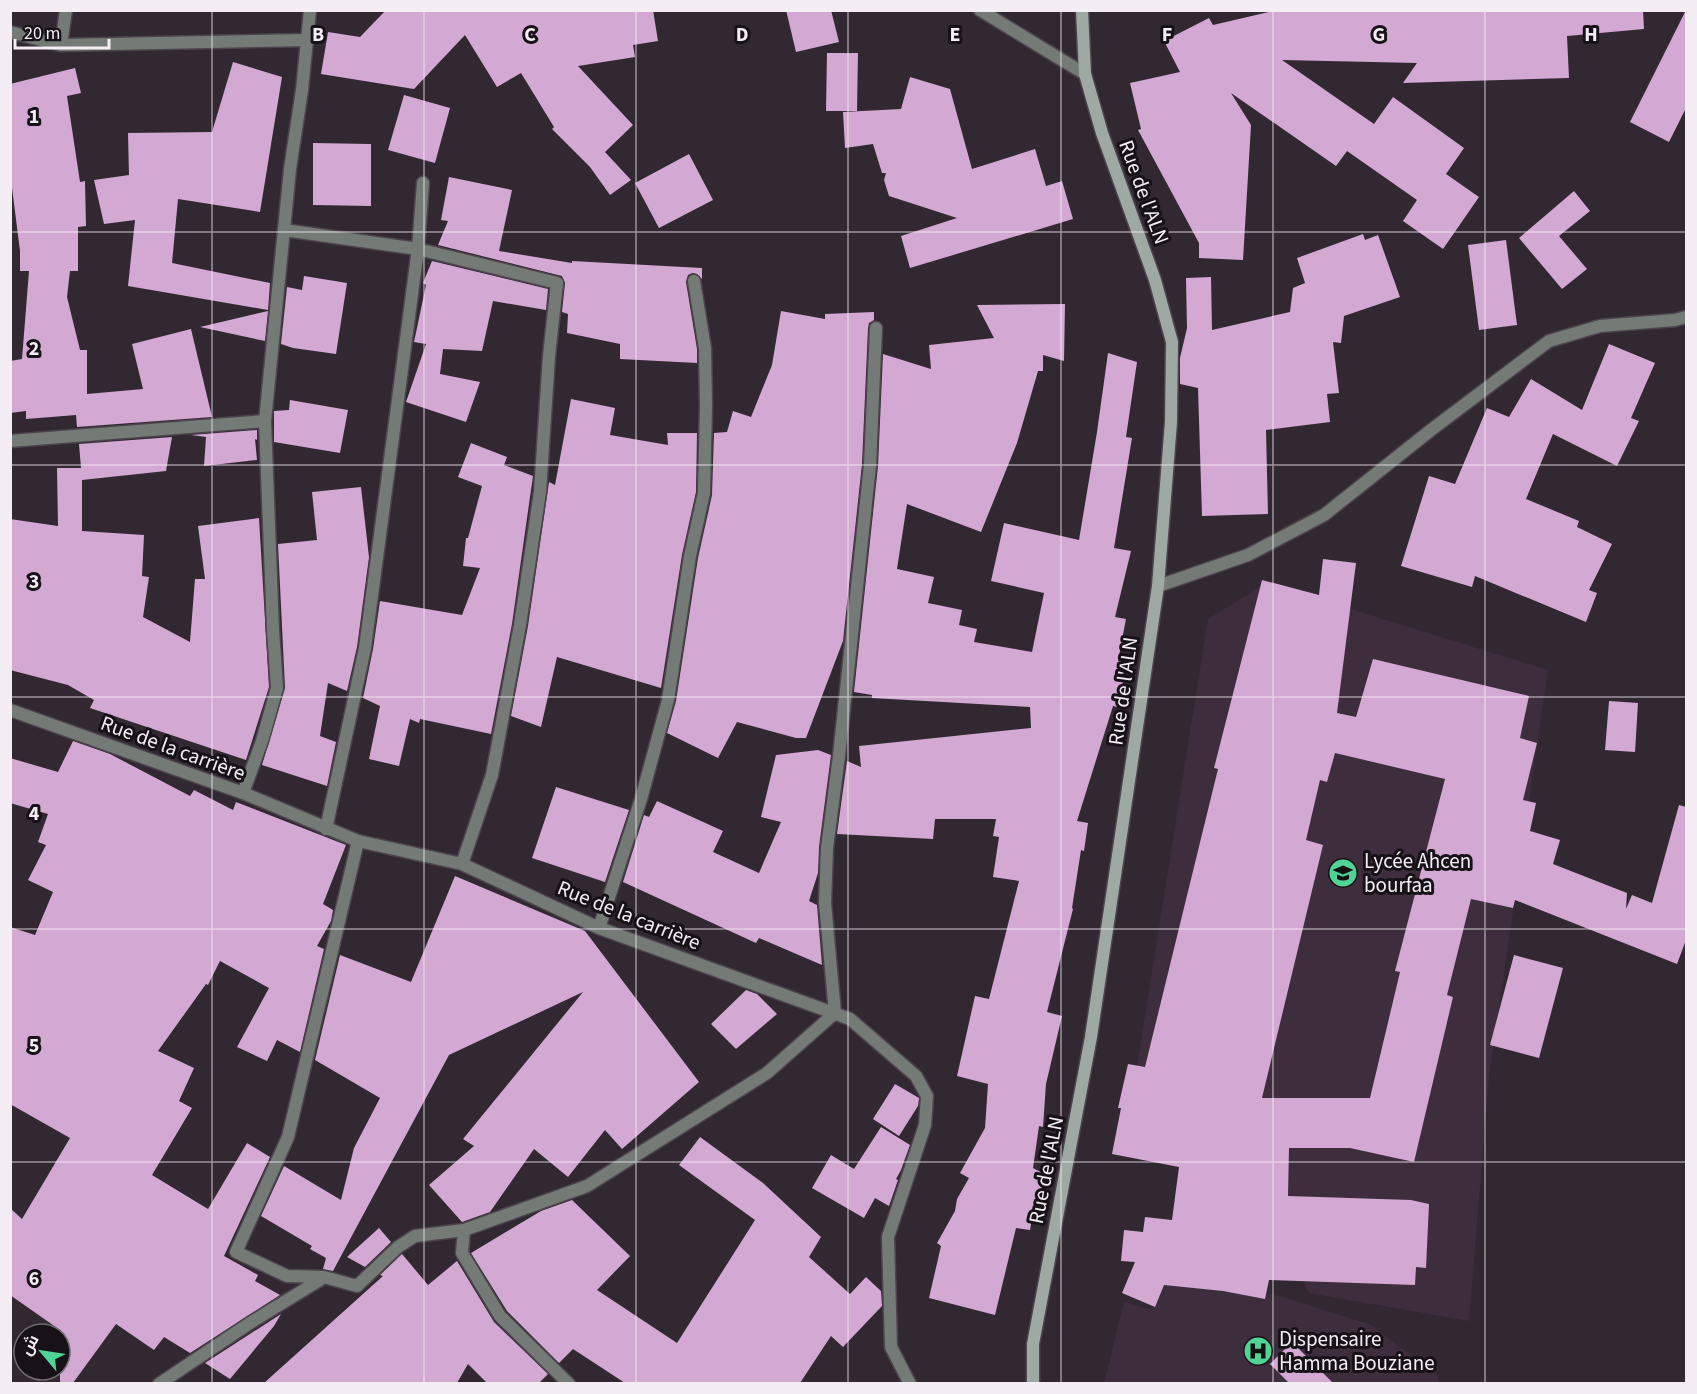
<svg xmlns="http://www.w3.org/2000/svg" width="1697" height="1394" font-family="'Source Sans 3',Cairo,sans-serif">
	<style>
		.built { fill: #3e2e3d }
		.building { fill: #d3a8d3; fill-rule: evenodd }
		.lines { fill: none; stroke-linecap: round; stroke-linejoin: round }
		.minor-casing { stroke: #4d444d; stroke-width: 15 }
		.tertiary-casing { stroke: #4d444d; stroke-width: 15 }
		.secondary-casing { stroke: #4d444d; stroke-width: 15 }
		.minor { stroke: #747b77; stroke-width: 12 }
		.tertiary { stroke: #747b77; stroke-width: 12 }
		.secondary { stroke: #9da9a2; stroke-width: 12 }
		.grid { fill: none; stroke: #f4edf4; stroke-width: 1.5; stroke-opacity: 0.55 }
		.labels { text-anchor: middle; stroke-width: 6; stroke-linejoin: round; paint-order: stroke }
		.street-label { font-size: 21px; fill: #f4edf4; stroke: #171217 }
		.poi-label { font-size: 21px; fill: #f4edf4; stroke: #171217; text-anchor: start }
		.grid-label { font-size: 20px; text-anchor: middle; font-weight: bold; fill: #f4edf4; stroke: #171217; stroke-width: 6; stroke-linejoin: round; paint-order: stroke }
	</style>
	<rect width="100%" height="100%" fill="#322832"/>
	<g class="built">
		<polygon points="1266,583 1548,670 1489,1076 1469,1321 1309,1293 1225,1116 1135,1079 1208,619"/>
		<polygon points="1164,1272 1283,1297 1371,1325 1438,1376 1439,1383 1104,1384 1124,1302 1153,1310"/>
	</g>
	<g class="building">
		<polygon points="386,10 653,10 658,41 633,45 635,57 578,66 633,125 605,152 631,180 610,195 590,167 552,129 554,127 521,73 497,87 465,35 414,89 321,74 328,32 360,37"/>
		<polygon points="786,10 831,10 839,42 796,52"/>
		<polygon points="1277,10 1643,10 1644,29 1567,36 1569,78 1403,83 1417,63 1282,60 1374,124 1393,97 1464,148 1446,174 1479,197 1443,249 1403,221 1417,200 1347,151 1336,166 1231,93 1251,125 1243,260 1199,258 1199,243 1138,130 1141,129 1130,83 1180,72 1164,41 1209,18 1213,25"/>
		<polygon points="1686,10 1686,108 1669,142 1630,122"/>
		<polygon points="827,53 858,53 857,111 826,111"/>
		<polygon points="233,62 282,77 260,212 178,199 172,263 270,283 268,310 128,286 135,220 104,224 94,180 129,175 128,133 212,132"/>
		<polygon points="75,68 81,93 67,96 80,182 85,181 86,226 78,227 78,271 70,271 67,297 80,350 87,350 87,394 143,389 132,344 191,329 212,417 77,427 76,415 26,419 26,411 10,413 10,361 22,359 29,271 20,271 20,251 10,172 10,84"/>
		<polygon points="910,77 950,89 972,169 1035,149 1046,186 1062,181 1073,219 910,268 901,236 957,218 889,196 884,180 886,173 882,173 873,144 845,148 843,112 901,109"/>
		<polygon points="404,95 450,108 435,163 388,150"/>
		<polygon points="313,143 371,144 371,206 313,205"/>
		<polygon points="689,154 713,200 659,228 635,183"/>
		<polygon points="449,177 512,190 499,251 572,263 572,261 702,268 702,279 697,274 692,273 688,275 686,282 697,349 697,363 620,359 620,344 567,333 568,314 562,312 565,283 562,276 438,245 448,221 441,220"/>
		<polygon points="1574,191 1590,211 1559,236 1587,269 1562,289 1519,238"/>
		<polygon points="1363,234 1365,240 1378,235 1400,297 1344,316 1341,343 1333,342 1339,393 1327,394 1330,422 1266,430 1268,514 1202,516 1198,388 1180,384 1180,358 1187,328 1186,278 1211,277 1212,330 1290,312 1293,288 1305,283 1297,258"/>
		<polygon points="1506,240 1517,325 1479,330 1468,245"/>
		<polygon points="432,261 548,289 546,310 493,301 482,351 443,349 440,374 480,382 466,422 406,402 426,344 414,342 426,285 423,283"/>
		<polygon points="304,276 347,283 336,354 293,348 281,344 287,287 302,290"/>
		<polygon points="1065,304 1064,361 1043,355 1043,371 1038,371 1017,443 981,532 907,504 897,569 934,577 928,603 962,610 959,625 977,629 974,642 1032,652 1044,593 991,581 1004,523 1079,540 1097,432 1108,353 1137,362 1126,437 1132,438 1114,548 1131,551 1115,617 1126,619 1118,661 1127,663 1118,707 1113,706 1077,821 1088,823 1084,851 1081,850 1072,908 1073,909 1047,1012 1062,1016 1046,1084 1043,1127 1039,1126 1033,1168 1048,1176 1035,1200 1030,1230 1016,1228 995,1315 929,1298 941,1246 937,1243 955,1211 957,1199 969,1178 960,1173 985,1128 988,1084 957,1076 975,996 989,999 1019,881 993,877 999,837 993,836 996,819 935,819 933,839 837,834 847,761 861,767 859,746 1031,728 1030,707 872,698 872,695 854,692 878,466 883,354 931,369 929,345 994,338 977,305"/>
		<polygon points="268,311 265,341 200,327"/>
		<polygon points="781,311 825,319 825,314 874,312 874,320 869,323 868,328 862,464 843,641 806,738 796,738 737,722 718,758 667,733 676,701 698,558 712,495 714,433 727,432 733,411 751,417 772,365"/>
		<polygon points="1609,344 1655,363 1631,418 1639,421 1617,466 1553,434 1526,499 1579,521 1577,527 1612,544 1589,590 1597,593 1586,622 1475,576 1472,587 1401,566 1429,476 1455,484 1487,408 1509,417 1531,379 1582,410"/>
		<polygon points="571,399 615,408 610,435 668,445 667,433 697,433 696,492 682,555 661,688 557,657 541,727 511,716 528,626 549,482 555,485"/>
		<polygon points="290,400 348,410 340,453 274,442 274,411 289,410"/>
		<polygon points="257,430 257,440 255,439 257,460 204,466 206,437 191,435"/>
		<polygon points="172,437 166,471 82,480 82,473 82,531 144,535 142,576 149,577 143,617 190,642 195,579 205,579 198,526 259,518 269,687 246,760 90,708 94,700 68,685 10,670 10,519 58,526 57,468 81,468 79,444"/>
		<polygon points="471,443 507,457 504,465 533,476 512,624 491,734 420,719 419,723 410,719 399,766 369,759 380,706 363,698 373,649 380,601 462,615 480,568 463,566 466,538 468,538 482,486 458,477"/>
		<polygon points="361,487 369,557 357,647 347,691 328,683 320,736 336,742 327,786 262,765 285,688 278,544 317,540 312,492"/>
		<path d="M1323 559 1356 563 1337 713 1356 717 1373 659 1529 696 1520 738 1537 743 1523 800 1536 803 1530 831 1560 840 1553 864 1627 893 1626 909 1632 895 1652 903 1679 805 1686 807V940L1677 964 1515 900 1513 908 1471 899 1447 995 1453 997 1414 1162 1350 1148H1289L1288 1196 1411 1200 1429 1204 1426 1268 1416 1267 1415 1285 1269 1280 1265 1299 1223 1291 1164 1285 1155 1307 1122 1293 1135 1262 1121 1261 1124 1230 1143 1232 1145 1217 1172 1220 1179 1167 1112 1154 1121 1108H1118L1128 1064 1145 1067 1218 769 1214 768 1262 580 1319 595ZM1335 753 1445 779 1395 971 1400 972 1370 1098H1262L1323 845 1306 840 1320 780 1327 782Z"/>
		<polygon points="1609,701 1638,703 1635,752 1605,750"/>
		<polygon points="73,741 110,754 190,796 194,790 233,810 236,802 346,845 323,904 333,910 331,921 317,946 324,949 300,1052 277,1040 267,1061 237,1047 269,988 220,961 208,985 206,984 158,1051 194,1068 179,1101 192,1108 152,1175 208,1209 247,1143 270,1157 224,1256 258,1275 255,1281 280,1295 190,1353 164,1337 154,1350 116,1324 73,1383 60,1383 60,1330 10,1295 10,1208 22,1219 70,1138 10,1104 10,927 35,935 53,892 28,880 46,845 38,842 48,814 10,803 10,758 58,772"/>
		<polygon points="818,750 831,755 819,847 818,873 809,901 817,905 822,965 759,938 756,943 623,882 644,815 649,817 657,801 723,831 713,852 759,873 781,822 761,817 776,755"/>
		<polygon points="556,787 629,810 605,882 532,858"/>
		<polygon points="455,876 585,931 699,1082 622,1149 605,1130 568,1177 534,1149 490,1212 462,1222 429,1185 474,1146 463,1139 583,992 449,1055 333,1271 323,1269 326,1258 310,1249 312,1246 261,1216 284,1166 341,1200 354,1148 380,1098 315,1060 340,955 411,982"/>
		<polygon points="1514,955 1563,968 1539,1058 1490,1045"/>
		<polygon points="746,990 757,994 777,1014 736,1049 711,1024"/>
		<polygon points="895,1084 919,1098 918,1106 899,1136 873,1119"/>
		<polygon points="881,1127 910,1145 901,1170 896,1179 898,1180 889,1206 875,1198 864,1218 812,1188 831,1155 854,1169"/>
		<polygon points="700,1137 763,1183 821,1237 809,1257 850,1294 866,1277 881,1291 882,1306 843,1347 831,1336 800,1383 625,1383 573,1349 559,1363 507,1311 471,1253 541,1211 572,1200 630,1256 597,1290 677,1343 755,1220 679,1165"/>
		<polygon points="379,1228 391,1242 365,1267 347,1257"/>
		<polygon points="402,1254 428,1285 457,1261 494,1322 548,1374 539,1383 487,1383 468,1364 457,1383 264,1383 383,1276 380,1275"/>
		<polygon points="281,1314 274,1326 230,1379 205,1363"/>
		<polygon points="1292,1342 1333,1383 1289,1383 1270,1364"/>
	</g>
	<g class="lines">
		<g class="minor-casing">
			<g id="minor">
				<polyline points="980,10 1085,74"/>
				<polyline points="10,32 61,45 308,40"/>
				<polyline points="61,45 66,10"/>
				<polyline points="284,230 418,249 557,283 549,356 540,492 520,625 492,775 462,864"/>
				<polyline points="10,441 265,421"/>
				<polyline points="10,710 243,793 358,841 462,864 599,928 850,1019 916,1076 927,1096 925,1125 888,1237 891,1347 910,1384"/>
				<polyline points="243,793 262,741 277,688 273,630 265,421 290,169 302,90 310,10"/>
				<polyline points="326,829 365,648 418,249 423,183"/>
				<polyline points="358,841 288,1137 236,1252 287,1276 324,1277 357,1286 398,1247 415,1236 464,1230 587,1186 767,1073 835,1013 825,903 827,848 839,756 870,465 876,328"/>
				<polyline points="599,928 641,799 668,700 690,556 704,493 706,406 705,348 694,281"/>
				<polyline points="464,1230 462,1253 500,1316 569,1384"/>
				<polyline points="159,1384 250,1323 323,1278"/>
			</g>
		</g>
		<g class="tertiary-casing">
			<polyline id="tertiary" points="1158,586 1248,555 1324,515 1431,430 1549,341 1600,326 1675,320 1686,317"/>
		</g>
		<g class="secondary-casing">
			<polyline id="secondary" points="1033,1384 1033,1344 1091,1037 1158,586 1171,422 1172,342 1155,280 1102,133 1085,74 1082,10"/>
		</g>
		<use href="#minor" class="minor"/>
		<use href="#tertiary" class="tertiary"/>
		<use href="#secondary" class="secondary"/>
	</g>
	<path class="grid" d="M212 10V1384M424 10V1384M636 10V1384M848 10V1384M1061 10V1384M1273 10V1384M1485 10V1384M10 232H1686M10 465H1686M10 697H1686M10 929H1686M10 1162H1686"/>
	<defs>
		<g id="school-disc" transform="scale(1.5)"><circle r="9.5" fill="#51d397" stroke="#171217"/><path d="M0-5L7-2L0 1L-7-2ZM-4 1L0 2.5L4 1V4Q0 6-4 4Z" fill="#111"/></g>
		<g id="hospital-disc" transform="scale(1.5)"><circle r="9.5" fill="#51d397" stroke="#171217"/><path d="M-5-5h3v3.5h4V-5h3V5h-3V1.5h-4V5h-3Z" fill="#111"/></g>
	</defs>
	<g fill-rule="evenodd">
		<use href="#school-disc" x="1343" y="873"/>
		<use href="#hospital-disc" x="1258" y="1351"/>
	</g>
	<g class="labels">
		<g class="street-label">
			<text transform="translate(1144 192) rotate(70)" y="7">Rue de l'ALN</text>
			<text transform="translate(1123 691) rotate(-82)" y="7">Rue de l'ALN</text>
			<text transform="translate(173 748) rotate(20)" y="7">Rue de la carrière</text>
			<text transform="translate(629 915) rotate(22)" y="7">Rue de la carrière</text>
			<text transform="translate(1046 1170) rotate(-79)" y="7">Rue de l'ALN</text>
		</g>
		<g class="poi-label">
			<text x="1364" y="868">Lycée Ahcen<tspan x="1364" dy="24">bourfaa</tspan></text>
			<text x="1279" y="1346">Dispensaire<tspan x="1279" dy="24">Hamma Bouziane</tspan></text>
		</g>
	</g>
	<g class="grid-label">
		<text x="318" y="41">B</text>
		<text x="530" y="41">C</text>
		<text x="742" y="41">D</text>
		<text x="955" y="41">E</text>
		<text x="1167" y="41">F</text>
		<text x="1379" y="41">G</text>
		<text x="1591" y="41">H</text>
		<text x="34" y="123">1</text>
		<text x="34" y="355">2</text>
		<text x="34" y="588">3</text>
		<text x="34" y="820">4</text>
		<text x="34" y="1052">5</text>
		<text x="34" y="1285">6</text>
	</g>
	<rect width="1697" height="1394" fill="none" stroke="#f4edf4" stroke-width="24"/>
	<g transform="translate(42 1352) rotate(299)"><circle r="28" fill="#171217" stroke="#6f6a6f" stroke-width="1.5"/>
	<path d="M0-4.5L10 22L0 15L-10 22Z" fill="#51d397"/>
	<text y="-9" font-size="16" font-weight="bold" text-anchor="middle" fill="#f4edf4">ش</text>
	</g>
	<path d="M15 39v9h94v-9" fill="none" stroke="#f4edf4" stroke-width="3"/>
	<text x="24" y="39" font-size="18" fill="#f4edf4" stroke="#171217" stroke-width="4.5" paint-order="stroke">20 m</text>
</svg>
